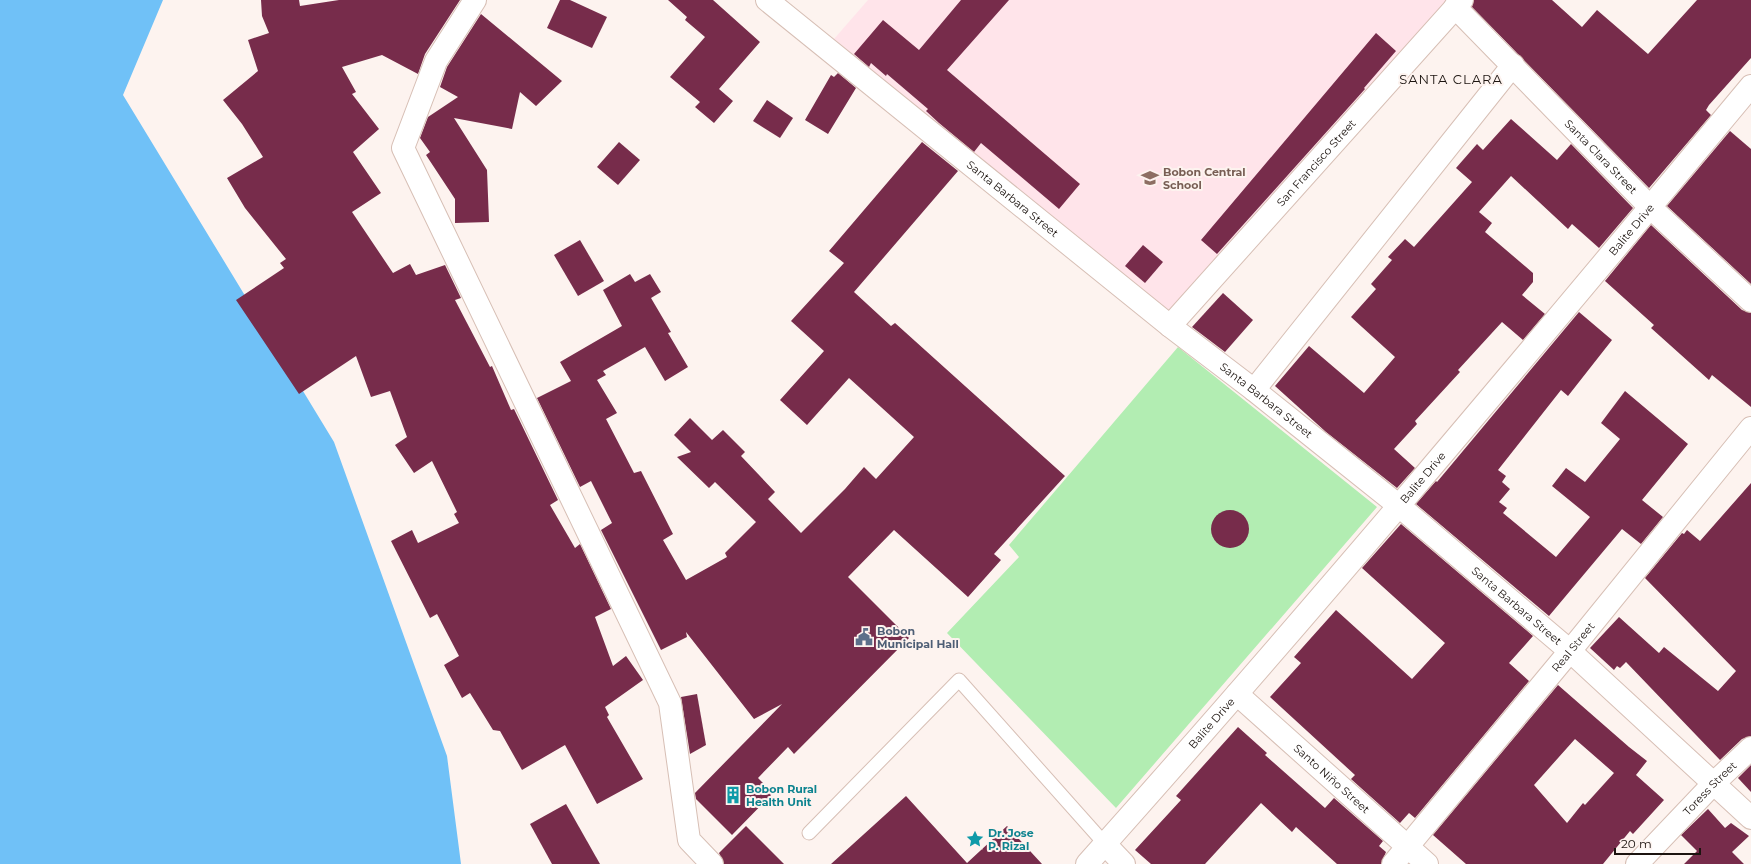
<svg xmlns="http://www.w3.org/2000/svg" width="1751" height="864" viewBox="0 0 1751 864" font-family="Montserrat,sans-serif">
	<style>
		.education { fill: #ffe4ea }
		.green { fill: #b2edb2 }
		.water { fill: #70c1f7 }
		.building { fill: #772c4b; fill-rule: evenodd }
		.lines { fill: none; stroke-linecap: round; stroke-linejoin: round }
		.lane-casing { stroke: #d7bfb5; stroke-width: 15 }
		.street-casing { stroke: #d7bfb5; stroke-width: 24 }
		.lane { stroke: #fff; stroke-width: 13 }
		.street { stroke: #fff; stroke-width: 22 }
		.labels { text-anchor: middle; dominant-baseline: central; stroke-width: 4; stroke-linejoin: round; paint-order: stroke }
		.street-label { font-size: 11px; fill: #1c1410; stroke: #fdf3ef }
		.education-label { font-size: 11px; font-weight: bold; fill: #785e54; stroke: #fdf3ef; text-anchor: start }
		.service-label { font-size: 11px; font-weight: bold; fill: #4e5e75; stroke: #fdf3ef; text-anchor: start }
		.culture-label { font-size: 11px; font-weight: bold; fill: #0d838f; stroke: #fdf3ef; text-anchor: start }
		.quarter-label { font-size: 13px; letter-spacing: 1px; fill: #1c1410; stroke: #fdf3ef }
	</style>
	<rect width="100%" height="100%" fill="#fdf3ef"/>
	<path class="education" d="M868,0H1456L1172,316L834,39Z"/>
	<path class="green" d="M1178,347L1377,507L1116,808L947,633L1019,557L1009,545Z"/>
	<path class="water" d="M0,0H163L123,95L334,442L447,756L461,864H0Z"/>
	<g class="building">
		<path d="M261,0H299L300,6L339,0H460L425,54L418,74L382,55L342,67L356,92L352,94L379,129L353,152L381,193L352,212L393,273L410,264L416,275L445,265L461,298L455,300L490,367L492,366L511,410L514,409L558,500L550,505L575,548L580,544L611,609L595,617L613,666L626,656L643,680L605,707L609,715L607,717L643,779L597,804L565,745L522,770L500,731L493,730L470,693L462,698L444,665L459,656L437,614L430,618L391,541L412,530L418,543L459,523L454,514L457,512L432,461L414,473L395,445L407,437L390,391L371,397L356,356L299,394L236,300L284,268L280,263L286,259L245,208L227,178L263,157L242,124L223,100L258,71L248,40L269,33L262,16Z"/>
		<path d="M560,0H570L607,17L592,48L547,28Z"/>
		<path d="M668,0H713L760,42L719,89L733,101L714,123L695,107L700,102L670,77L705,37L685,20L687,17Z"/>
		<path d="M961,0H1009L947,70L1080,184L1059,209L981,143L974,152L939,123L926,111L928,109L887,74L886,76L871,63L869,67L854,54L883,20L919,50Z"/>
		<path d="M1474,0H1552L1582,27L1597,10L1648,54L1697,0H1751V58L1709,105L1706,110L1711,115L1649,188L1472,7Z"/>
		<path d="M481,14L562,81L536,106L520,92L512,129L454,118L487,170L489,222L455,223V199L426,155L430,152L420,138L428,117L458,97L440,87L447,67Z"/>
		<path d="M1376,33L1396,51L1364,88L1365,89L1217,254L1201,240Z"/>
		<path d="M838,73L856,88L828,134L805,120L831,75L834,77Z"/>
		<path d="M767,100L793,118L780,138L753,121Z"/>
		<path d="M1511,119L1557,160L1571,144L1633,208L1599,248L1572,224L1568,229L1511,176L1479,212L1492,223L1485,232L1533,273V282L1522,295L1545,314L1523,340L1502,322L1458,370L1460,372L1415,421L1417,424L1394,449L1415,468L1397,488L1326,432L1275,386L1309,346L1364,393L1395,357L1351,317L1376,289L1371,284L1392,260L1388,257L1405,239L1414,247L1472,182L1456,168L1477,144L1483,150Z"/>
		<path d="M1730,131L1751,149V284L1667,206Z"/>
		<path d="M619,142L640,160L618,185L597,167Z"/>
		<path d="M922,142L958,171L854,292L891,326L895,323L1065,476L994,554L1001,560L968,597L894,530L848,577L909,638L794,754L788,747L758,778L773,793L732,835L696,799L695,793L782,704L754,719L686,632L687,637L661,650L601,530L612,523L591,481L580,487L537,398L571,381L560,362L622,326L603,290L630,274L635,282L650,274L661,292L651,298L671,332L668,333L688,367L665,381L645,347L603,371L606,375L597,380L617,413L606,419L634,473L641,471L673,534L663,540L686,580L727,557L725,553L756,522L715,482L709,488L677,457L691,452L674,435L690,418L712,440L723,430L745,452L741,456L775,492L768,499L801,533L845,489L864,467L876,479L914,437L849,378L807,425L780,400L824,351L791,321L844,263L829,251Z"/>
		<path d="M1651,225L1742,310L1751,313V407L1712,375L1709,380L1651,328L1654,325L1605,281Z"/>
		<path d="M580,240L604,281L578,296L554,255Z"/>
		<path d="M1143,245L1163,262L1145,283L1125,266Z"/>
		<path d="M1223,293L1253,320L1225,352L1192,327Z"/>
		<path d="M1579,312L1612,340L1568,396L1561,390L1498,470L1506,476L1502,482L1510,489L1499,502L1507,508L1503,513L1556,557L1590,517L1552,486L1566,468L1585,482L1620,439L1601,423L1625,391L1688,444L1642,500L1663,517L1641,544L1622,529L1549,616L1416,504L1436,481L1437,482Z"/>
		<path d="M1751,483V736L1742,739L1720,760L1626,662L1620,668L1617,666L1614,670L1590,648L1619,617L1659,653L1664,647L1718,691L1736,671L1645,578L1682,533L1684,534L1687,530L1700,541Z"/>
		<circle cx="1230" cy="529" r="19"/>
		<path d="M1401,524L1533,636L1509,663L1529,681L1415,818L1409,813L1400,823L1351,779L1355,775L1270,697L1301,663L1294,657L1336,610L1412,679L1445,643L1362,568Z"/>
		<path d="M1558,685L1629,747L1647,761L1636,775L1664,800L1633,834L1630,831L1603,864H1466L1433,835ZM1575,739L1614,773L1585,805L1583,803L1567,823L1534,785Z"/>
		<path d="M697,694L706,745L690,754L681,697Z"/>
		<path d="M1238,727L1267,753L1265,755L1325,808L1334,798L1383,841L1379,846L1386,852L1381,864H1337L1296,827L1292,832L1261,803L1205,864H1151L1135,850L1181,800L1176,796Z"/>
		<path d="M1751,765V792L1738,778Z"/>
		<path d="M906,796L967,863L1007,826L1042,864H831Z"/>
		<path d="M566,804L600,864H552L530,824Z"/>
		<path d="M1708,809L1725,828L1731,823L1749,836L1732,852L1744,864H1684L1697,851L1681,835Z"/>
		<path d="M746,826L784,864H724L719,853Z"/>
	</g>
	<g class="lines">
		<g class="lane-casing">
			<path id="lane" d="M809,833L959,680L1105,844"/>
		</g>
		<g class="street-casing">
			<g id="street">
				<path d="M475,0L436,61L403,148L670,703L689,840L712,864"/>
				<path id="s1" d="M767,0L1170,326L1254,390L1398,505L1570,651L1751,818"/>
				<path id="s2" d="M1455,7L1650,207L1751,301"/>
				<path id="s3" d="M1170,326L1462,0"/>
				<path d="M1254,390L1513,65"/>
				<path id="s4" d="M1237,694L1427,864"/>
				<path d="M1105,844L1124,864"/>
				<path id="s5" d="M1087,864C1314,610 1533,348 1751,86"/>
				<path id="s6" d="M1393,864L1570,651L1751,428"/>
				<path id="s7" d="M1637,864L1714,783L1751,748"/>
			</g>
		</g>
		<use href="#lane" class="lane"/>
		<use href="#street" class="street"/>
	</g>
	<defs>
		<g id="school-bare" transform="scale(1.38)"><path d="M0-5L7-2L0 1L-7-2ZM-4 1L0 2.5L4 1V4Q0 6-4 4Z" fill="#8d6e63" stroke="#fdf3ef" stroke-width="2.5" paint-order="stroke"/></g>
		<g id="civic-bare" transform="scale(1.38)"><path d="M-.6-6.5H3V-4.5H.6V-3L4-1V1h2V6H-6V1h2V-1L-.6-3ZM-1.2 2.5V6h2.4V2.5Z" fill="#5c6f8a" stroke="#fdf3ef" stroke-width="2.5" paint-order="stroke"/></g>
		<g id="building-bare" transform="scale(1.38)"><path d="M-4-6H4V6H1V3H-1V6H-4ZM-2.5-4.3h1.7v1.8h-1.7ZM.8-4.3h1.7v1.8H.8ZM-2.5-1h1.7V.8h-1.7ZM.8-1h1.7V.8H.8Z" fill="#0f9aa8" stroke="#fdf3ef" stroke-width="2.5" paint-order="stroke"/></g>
		<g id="sight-bare" transform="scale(1.38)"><path d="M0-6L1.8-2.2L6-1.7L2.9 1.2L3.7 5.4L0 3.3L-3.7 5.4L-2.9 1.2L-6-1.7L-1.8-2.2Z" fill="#0f9aa8" stroke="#fdf3ef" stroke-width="2.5" paint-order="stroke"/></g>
	</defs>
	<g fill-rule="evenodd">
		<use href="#school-bare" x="1150" y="178"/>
		<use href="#civic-bare" x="864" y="637"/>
		<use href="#building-bare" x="733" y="795"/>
		<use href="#sight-bare" x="975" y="839"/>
	</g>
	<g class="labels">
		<g class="street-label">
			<text stroke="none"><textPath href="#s2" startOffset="209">Santa Clara Street</textPath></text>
			<text stroke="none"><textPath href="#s3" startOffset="219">San Francisco Street</textPath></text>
			<text stroke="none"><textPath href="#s1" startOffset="316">Santa Barbara Street</textPath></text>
			<text stroke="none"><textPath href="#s5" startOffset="836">Balite Drive</textPath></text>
			<text stroke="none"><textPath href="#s1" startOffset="640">Santa Barbara Street</textPath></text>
			<text stroke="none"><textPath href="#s5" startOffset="512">Balite Drive</textPath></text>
			<text stroke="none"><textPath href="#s1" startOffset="964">Santa Barbara Street</textPath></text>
			<text stroke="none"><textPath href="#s6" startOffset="282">Real Street</textPath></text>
			<text stroke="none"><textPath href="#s5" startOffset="188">Balite Drive</textPath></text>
			<text stroke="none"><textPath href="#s4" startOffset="127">Santo Niño Street</textPath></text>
			<text stroke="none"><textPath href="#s7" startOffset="105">Toress Street</textPath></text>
		</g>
		<g class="education-label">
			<text x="1163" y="172">Bobon Central<tspan x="1163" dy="13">School</tspan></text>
		</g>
		<g class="service-label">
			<text x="877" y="631">Bobon<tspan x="877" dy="13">Municipal Hall</tspan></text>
		</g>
		<g class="culture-label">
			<text x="746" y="789">Bobon Rural<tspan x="746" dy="13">Health Unit</tspan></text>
			<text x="988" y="833">Dr. Jose<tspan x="988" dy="13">P. Rizal</tspan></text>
		</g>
		<g class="quarter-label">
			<text x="1451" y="79">SANTA CLARA</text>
		</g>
	</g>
	<path d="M1615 848v6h85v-6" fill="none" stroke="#1c1410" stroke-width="2"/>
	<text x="1621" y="848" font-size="12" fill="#1c1410" stroke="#fdf3ef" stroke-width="3" paint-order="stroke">20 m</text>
</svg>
